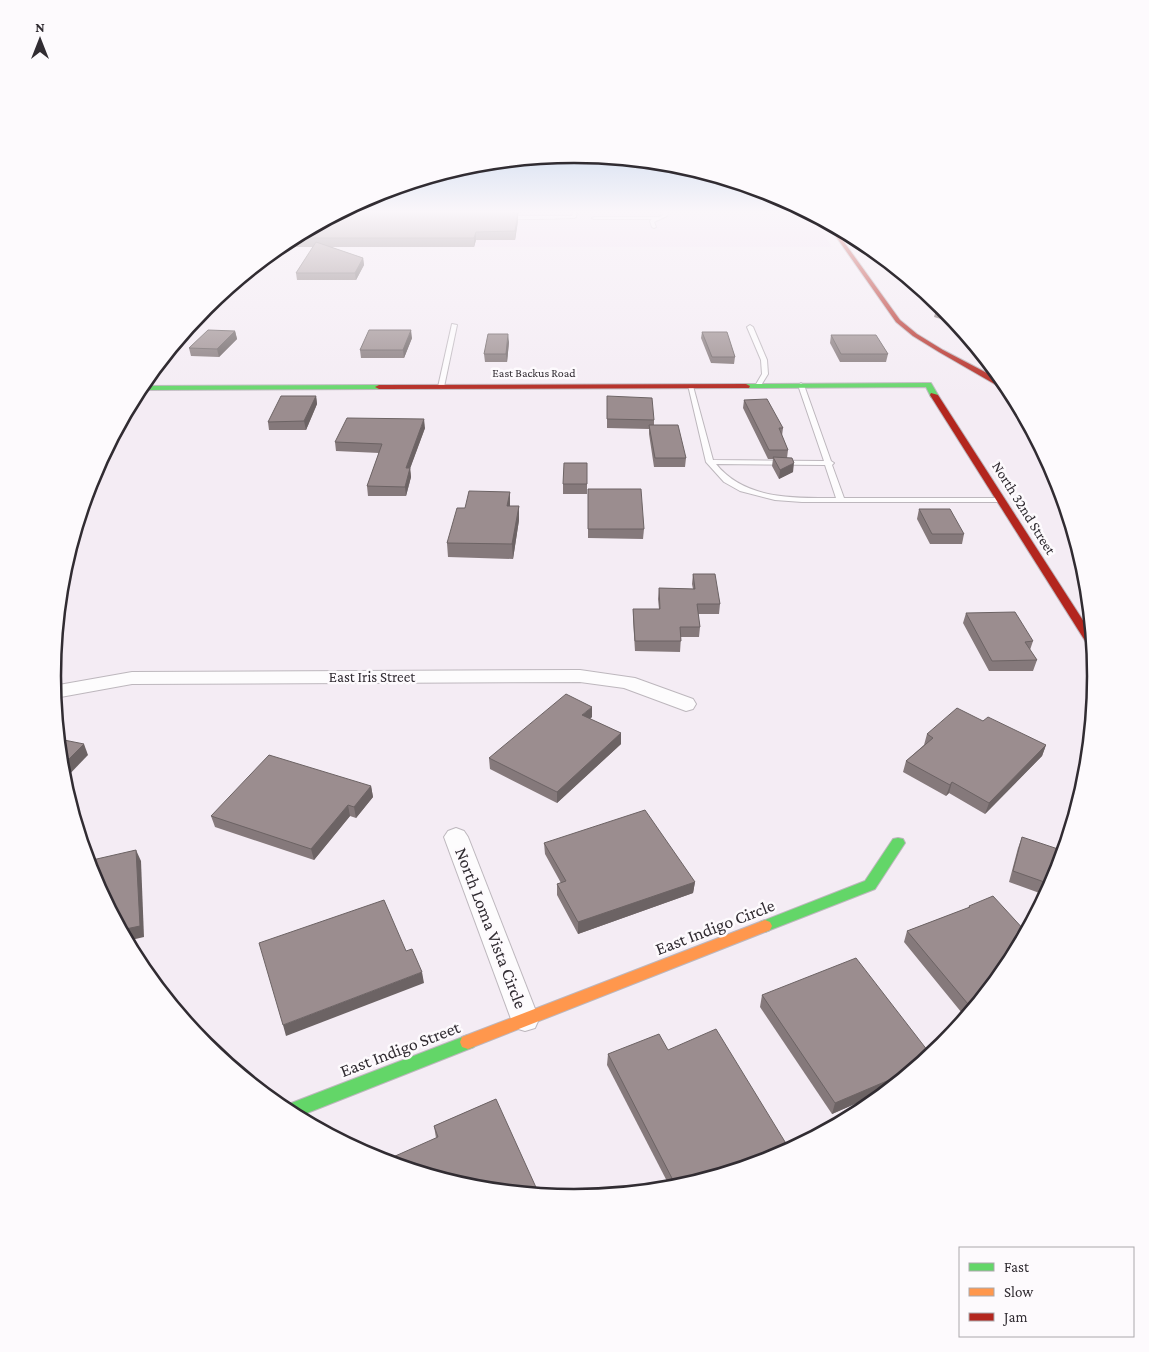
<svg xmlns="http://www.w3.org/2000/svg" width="1149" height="1352" viewBox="0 0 1149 1352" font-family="'Crimson Pro',serif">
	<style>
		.built { fill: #f1e2f2 }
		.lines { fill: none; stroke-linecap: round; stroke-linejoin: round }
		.lane-casing { stroke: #bdb7bd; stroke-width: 2 }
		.street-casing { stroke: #bdb7bd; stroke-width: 2 }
		.fast-casing { stroke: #bdb7bd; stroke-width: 2 }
		.slow-casing { stroke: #bdb7bd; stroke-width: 2 }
		.jam-casing { stroke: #bdb7bd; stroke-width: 2 }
		.lane { fill: #fdfcfd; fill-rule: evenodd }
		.street { fill: #fdfcfd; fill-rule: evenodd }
		.fast { fill: #63d668; fill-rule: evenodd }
		.slow { fill: #ff974d; fill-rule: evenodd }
		.jam { fill: #b3261e; fill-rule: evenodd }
		.wall { fill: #85797b }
		.shaded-wall { fill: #6c6364 }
		.building { fill: #9b8d8f; stroke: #6c6364 }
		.labels { text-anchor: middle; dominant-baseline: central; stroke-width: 5; stroke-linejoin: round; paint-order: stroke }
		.far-street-label { font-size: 12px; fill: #312c32; stroke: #fdfafd }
		.street-label { font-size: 15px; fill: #312c32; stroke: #fdfafd }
		.near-street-label { font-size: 18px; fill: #312c32; stroke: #fdfafd }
		.rim { fill: none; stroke: #312c32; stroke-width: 2.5 }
	</style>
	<rect width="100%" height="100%" fill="#f4ecf4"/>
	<path class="built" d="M345,210H804L809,212L832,247H279Z"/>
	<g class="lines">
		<g class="lane-casing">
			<g id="lane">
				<path d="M492,210H496L495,214L514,216H572L573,210H577L576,217L574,218C556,218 503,222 490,214Z"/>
				<path d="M664,210H668L667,216L654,222L656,227L654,228L652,227L650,221L652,219H594L592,218L594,217H659L663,215Z"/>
				<path d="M452,324L457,325L444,387L441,389L438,387Z"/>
				<path d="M750,325L753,327L767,360L768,374L760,387L758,388L755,386L762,374L761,360L747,327Z"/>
				<path d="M801,383L804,385L831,461L834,463L832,465L844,498H1001L1005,500L1001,502H802L775,500L740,491L724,482L706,462L688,385L693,386L713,460L824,461L798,385ZM716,464L825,465L836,498C794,498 745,500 716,464Z"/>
			</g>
		</g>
		<g class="street-casing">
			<g id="street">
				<path d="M580,670L635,678L693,699L696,704L693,709L686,711L624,688L580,682L132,684L55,698L53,686L132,672Z"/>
				<path d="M456,828L464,831L468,837L539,1019L535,1028L525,1031L515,1028L511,1019L444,837L448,831Z"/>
			</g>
		</g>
		<g class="fast-casing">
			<g id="fast">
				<path d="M928,383H931L938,395L937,397H931L926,387L746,388L742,386L746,384Z"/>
				<path d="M379,385H382V389L138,390L141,386Z"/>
				<path d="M898,838L903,839L905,843L875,889L770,930L765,932L760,930L758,926L760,922L865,881L893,839Z"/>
				<path d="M468,1035L474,1037L476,1042L474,1047L297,1117L281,1107Z"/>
			</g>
		</g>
		<g class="slow-casing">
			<path id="slow" d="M765,920L770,922L772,926L770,930L468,1049L462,1047L460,1042L462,1037Z"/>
		</g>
		<g class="jam-casing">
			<g id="jam">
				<path d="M825,221L831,224L900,320L917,334L943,350L1004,382L1009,387L1014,396H1010L998,386L939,352L913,336L896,322Z"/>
				<path d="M746,384L750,386L749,388L379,389L375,387L379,385Z"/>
				<path d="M931,393L938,395L1093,636L1094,650L1089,647L930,395Z"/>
			</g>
		</g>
		<use href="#lane" class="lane"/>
		<use href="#street" class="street"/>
		<use href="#fast" class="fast"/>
		<use href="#slow" class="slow"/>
		<use href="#jam" class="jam"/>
	</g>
	<g class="wall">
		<path d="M345,210L497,211V210H535H519V214H518V221L515,240H476L474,247H331L363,258L364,265L356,280H297L296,273L313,247H279L285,242Z"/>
		<path d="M939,304L944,307L958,324L934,317L936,310L939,309Z"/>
		<path d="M235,331L237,339L219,357L191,356L189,348Z"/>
		<path d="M702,332L735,357L734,364L711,363L701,338Z"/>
		<path d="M831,335L888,354L886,362H840L830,343Z"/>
		<path d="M412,338L404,358H361L360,350Z"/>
		<path d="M509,342L507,362H485L484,354Z"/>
		<path d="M316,396L317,404L306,430H269L268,422Z"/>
		<path d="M607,396L654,420V425L686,458L685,467H654L649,434V429L607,428Z"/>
		<path d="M744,400L783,428L782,436L788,450L787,458L793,472L779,479L772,466L773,459H768L743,408Z"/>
		<path d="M425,428L410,468L411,477L406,496H368L367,486L379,453L336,451L335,442Z"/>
		<path d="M587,463V494H563V484Z"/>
		<path d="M588,489L644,529L643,539L588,538Z"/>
		<path d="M510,492V506H519V520L513,559L448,557L447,543L465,508Z"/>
		<path d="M919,509L964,534L962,544H930L917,519Z"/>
		<path d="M693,574L720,604L719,614H698L700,627L699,637H681L680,652L635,651L633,619V609H659L658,599L659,588L693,589L692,584Z"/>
		<path d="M966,613L1033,641L1030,650L1037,660L1033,671H989L963,623Z"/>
		<path d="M592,717L590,719L621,733V744L557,803L490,769L489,758Z"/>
		<path d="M983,721L1046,745L1042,756L985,814L949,793L946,796L903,772L906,761L924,745L927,734Z"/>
		<path d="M371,786L373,797L356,818L350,816L314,860L215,827L211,816Z"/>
		<path d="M1022,837L1057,876L1044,899L1045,895L1009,882L1018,848Z"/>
		<path d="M544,843L695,882L693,893L578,934L557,895V884L561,883L545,854Z"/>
		<path d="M969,906L1008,966L966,1018L904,942L907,931L968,908Z"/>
		<path d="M762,995L931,1055L891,1088L832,1114L760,1007Z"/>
		<path d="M668,1050L774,1158L676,1188L671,1189L607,1065L608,1054Z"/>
		<path d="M496,1099L436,1138L434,1126Z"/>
	</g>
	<g class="shaded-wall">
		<path d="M518,213V221L515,240V231Z"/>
		<path d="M476,232V240L474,247V238Z"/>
		<path d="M363,258L364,265L356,280L355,273Z"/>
		<path d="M411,330L412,338L404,358L403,350Z"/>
		<path d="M235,331L237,339L219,357L217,349Z"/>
		<path d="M508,334L509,342L507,362L506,354Z"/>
		<path d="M316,396L317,404L306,430L304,421Z"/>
		<path d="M424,419L425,428L407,477L406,468Z"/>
		<path d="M794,463L793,472L779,479L780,470Z"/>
		<path d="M410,468L411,477L406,496L405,487Z"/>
		<path d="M510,492V506H507Z"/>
		<path d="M519,506V520L513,559L512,544Z"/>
		<path d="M592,707V717L582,726V715Z"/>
		<path d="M621,733V744L557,803V792Z"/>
		<path d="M84,744L88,755L63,781L61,767Z"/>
		<path d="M1046,745L1042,756L985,814L989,803Z"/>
		<path d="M952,782L949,793L946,796L950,785Z"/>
		<path d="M371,786L373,797L356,818L354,807Z"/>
		<path d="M348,805L350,816L314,860L311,849Z"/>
		<path d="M136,850L141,861L144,937L127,941L121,930Z"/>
		<path d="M695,882L693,893L578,934V922Z"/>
		<path d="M422,972L424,983L286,1036L283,1025Z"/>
		<path d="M915,1069L891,1088L832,1114L835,1103Z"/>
	</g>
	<g class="building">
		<path d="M345,210H493L518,213L515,231L476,232L474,238H291Z"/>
		<path d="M316,242L363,258L355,273H296Z"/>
		<path d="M943,307H944L949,314L936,310Z"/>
		<path d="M208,330L235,331L217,349L189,348Z"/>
		<path d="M369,330H411L403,350H360Z"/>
		<path d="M702,332H727L735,357H712Z"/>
		<path d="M488,334H508L506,354H484Z"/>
		<path d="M831,335H876L888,354H841Z"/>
		<path d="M281,396H316L304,421L268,422Z"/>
		<path d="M607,396L652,398L654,420L607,419Z"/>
		<path d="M767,399L783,428H779L788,450H769L744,400Z"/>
		<path d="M347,418L424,419L406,468H410L405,487L367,486L382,444L335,442Z"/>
		<path d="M649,425H678L686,458H655Z"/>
		<path d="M773,457L792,458L794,463L780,470Z"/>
		<path d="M564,463H587V484H563Z"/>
		<path d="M588,489H641L644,529H588Z"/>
		<path d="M469,491L510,492L507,506H519L512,544L447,543L457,508H465Z"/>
		<path d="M919,509H950L964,534H932Z"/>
		<path d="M693,574H715L720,604H697L700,627H680L681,641H635L633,609H660L659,588L695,589Z"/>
		<path d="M1015,612L1033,641L1025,642L1037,660L992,661L966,613Z"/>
		<path d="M566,694L592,707L582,715L621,733L557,792L489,758Z"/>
		<path d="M957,708L983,721L988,717L1046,745L989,803L952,782L950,785L906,761L933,738L927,734Z"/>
		<path d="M59,739L84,744L61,767Z"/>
		<path d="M269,755L371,786L354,807L348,805L311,849L211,816Z"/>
		<path d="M645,810L695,882L578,922L557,884L566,881L544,843Z"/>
		<path d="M1022,837L1064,851L1057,876L1048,892L1050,884L1013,871Z"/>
		<path d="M136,850L140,926L121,930L92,876L88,861Z"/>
		<path d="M993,896L1026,932L1008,966L973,1010L907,931L970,907L969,906Z"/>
		<path d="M384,900L406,951L412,949L422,972L283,1025L259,943Z"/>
		<path d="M856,958L931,1055L915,1069L835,1103L762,995Z"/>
		<path d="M716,1029L790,1150L774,1158L677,1188L608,1054L659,1034L668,1050Z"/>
		<path d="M496,1099L539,1194L472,1188L384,1161L438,1137L434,1126Z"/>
	</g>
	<linearGradient id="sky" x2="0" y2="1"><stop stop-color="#89b3df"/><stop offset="0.53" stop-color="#faf6fa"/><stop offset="1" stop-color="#faf6fa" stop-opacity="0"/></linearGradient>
	<rect width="1149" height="399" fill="url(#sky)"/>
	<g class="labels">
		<g class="far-street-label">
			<text x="534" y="373">East Backus Road</text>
		</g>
		<g class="street-label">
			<text transform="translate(1024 508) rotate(58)">North 32nd Street</text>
			<text x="372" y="677">East Iris Street</text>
		</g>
		<g class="near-street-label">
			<text transform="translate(715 927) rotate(-21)">East Indigo Circle</text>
			<text transform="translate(491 928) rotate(69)">North Loma Vista Circle</text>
			<text transform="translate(400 1049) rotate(-21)">East Indigo Street</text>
		</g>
	</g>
	<path d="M0 0H1149V1352H0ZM61 676a513 513 0 1 1 1026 0a513 513 0 1 1-1026 0Z" fill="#fdfafd" fill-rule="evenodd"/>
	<path class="rim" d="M61 676a513 513 0 1 1 1026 0a513 513 0 1 1-1026 0Z"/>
	<rect x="959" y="1247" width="175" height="90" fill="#fdfafd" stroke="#aba8ac"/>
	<rect x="969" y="1263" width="25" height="8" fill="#63d668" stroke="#aba8ac"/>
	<text x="1004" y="1272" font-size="15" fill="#312c32">Fast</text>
	<rect x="969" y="1288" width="25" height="8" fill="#ff974d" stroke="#aba8ac"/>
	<text x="1004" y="1297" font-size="15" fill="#312c32">Slow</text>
	<rect x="969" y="1313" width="25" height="8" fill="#b3261e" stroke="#aba8ac"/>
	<text x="1004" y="1322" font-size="15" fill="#312c32">Jam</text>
	<g transform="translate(40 40)" stroke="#fdfafd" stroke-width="4" paint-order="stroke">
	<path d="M0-4L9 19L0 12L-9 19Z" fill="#312c32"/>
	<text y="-8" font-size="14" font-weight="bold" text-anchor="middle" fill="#312c32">N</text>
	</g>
</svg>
